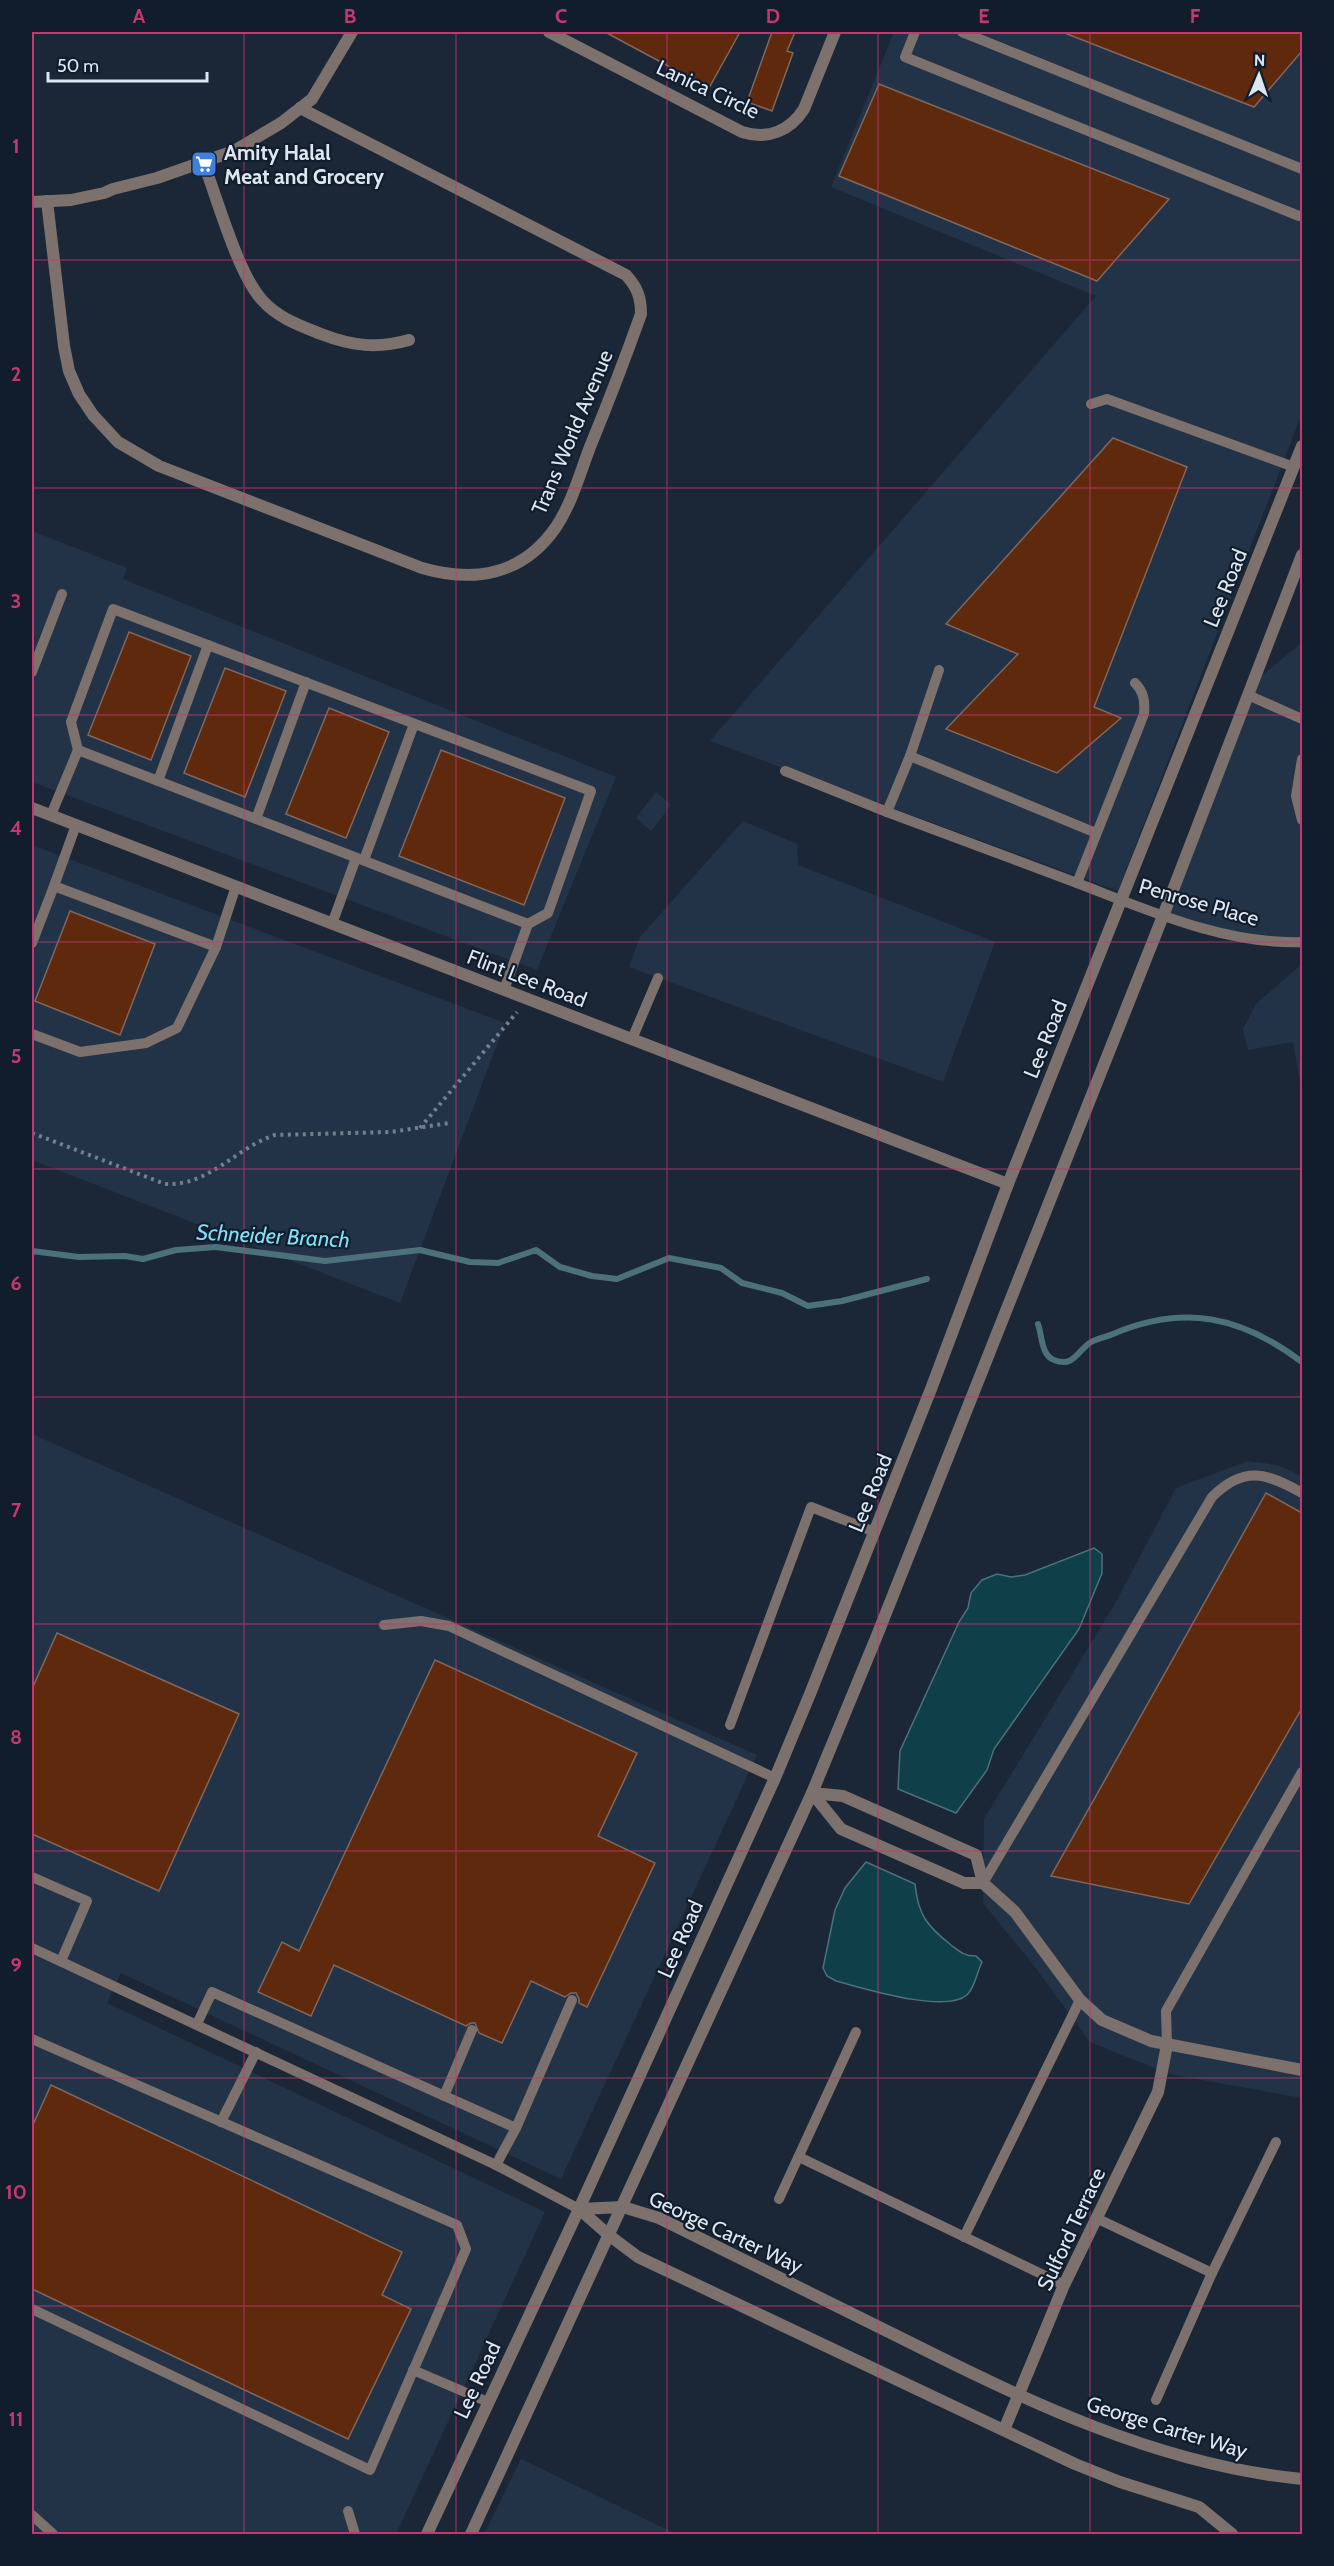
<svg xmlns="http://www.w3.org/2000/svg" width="1334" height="2566" viewBox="0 0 1334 2566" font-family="Cabin,sans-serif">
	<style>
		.built { fill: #233347 }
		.water { fill: #0f3f49; stroke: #4d717b; stroke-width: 1.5 }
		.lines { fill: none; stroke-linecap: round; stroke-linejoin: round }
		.stream { stroke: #4d717b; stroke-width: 6 }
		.building { fill: #5e290d; stroke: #7f675d; stroke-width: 1.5 }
		.path { stroke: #747f8c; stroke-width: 4; stroke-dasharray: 3 4.5; stroke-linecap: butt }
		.service { stroke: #7d716d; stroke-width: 10 }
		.minor { stroke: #7d716d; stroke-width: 12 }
		.tertiary { stroke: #7d716d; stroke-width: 12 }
		.grid { fill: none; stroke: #c63772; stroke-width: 1.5; stroke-opacity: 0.55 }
		.labels { text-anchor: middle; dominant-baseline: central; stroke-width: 4.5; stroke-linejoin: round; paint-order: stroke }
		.street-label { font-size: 21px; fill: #dde6f1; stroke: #111d2c }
		.poi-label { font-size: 21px; font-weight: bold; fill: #dde6f1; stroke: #111d2c; text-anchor: start }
		.water-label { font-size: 22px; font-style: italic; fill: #82dff6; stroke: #111d2c }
		.neatline { fill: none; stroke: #c63772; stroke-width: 2 }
		.grid-label { font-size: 20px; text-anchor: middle; font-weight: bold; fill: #c63772 }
	</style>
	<rect width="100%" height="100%" fill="#1b2737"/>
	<g class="built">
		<path d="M894,32H1302V413L1118,891L710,741L1096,296L831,187Z"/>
		<path d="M32,531L127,568L123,579L616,777L537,970L32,782Z"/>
		<path d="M1302,642V942L1289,943L1163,916L1252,684Z"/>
		<path d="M656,792L671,805L651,831L636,818Z"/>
		<path d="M743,821L797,844L798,865L995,942L943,1082L629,967L640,937Z"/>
		<path d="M32,845L505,1023L400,1303L32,1160Z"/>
		<path d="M1302,964V1094L1293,1042L1248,1050L1243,1029L1256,1004Z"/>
		<path d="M32,1434L757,1755L561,2179L121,1973L107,2003L545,2212L396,2534H32Z"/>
		<path d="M1248,1461L1277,1465L1302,1476V2098L1169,2074L1090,2042L1035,1967L983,1903L984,1819L1116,1602L1176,1488Z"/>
		<path d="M521,2459L676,2534H484Z"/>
	</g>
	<g class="water">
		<path d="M1094,1548L1102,1554V1573L1079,1629L994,1749L987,1770L956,1813L898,1789L900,1751L959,1622L968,1608L971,1593L982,1580L997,1574L1011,1577L1025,1575Z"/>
		<path d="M866,1862L915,1884C918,1915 927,1926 951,1945C960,1952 964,1956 976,1956L982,1962C977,1972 975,1987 967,1995C945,2014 863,1988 836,1981L827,1976L823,1968L835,1910L845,1888Z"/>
	</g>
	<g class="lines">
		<g class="stream">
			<path d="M32,1253V1251L79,1257L125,1256L143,1259L176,1250L216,1247L325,1261L420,1250L470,1262L498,1263L536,1250L560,1267L592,1276L617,1279L669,1258L721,1268L742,1283L782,1293L808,1306L842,1301L927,1279"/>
			<path d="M1038,1324C1042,1335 1041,1355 1054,1360C1074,1368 1077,1351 1091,1342C1098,1338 1106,1337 1113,1334C1184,1304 1241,1316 1302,1362"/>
		</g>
	</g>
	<g class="building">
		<path d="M605,32H740L709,88Z"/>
		<path d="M772,32H795L787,51L793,53L772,111L747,102Z"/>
		<path d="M1062,32H1302V51L1254,107Z"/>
		<path d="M879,84L1169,199L1097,281L839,176Z"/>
		<path d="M1113,438L1187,467L1094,707L1121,718L1057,773L946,729L1018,654L946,624Z"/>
		<path d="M129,632L191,656L151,760L88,735Z"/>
		<path d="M225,668L286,691L245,797L184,773Z"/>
		<path d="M329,708L389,732L346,838L286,814Z"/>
		<path d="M441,750L565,798L524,905L399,856Z"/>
		<path d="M70,911L155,944L120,1035L35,1001Z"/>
		<path d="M1266,1493L1302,1513V1708L1189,1904L1051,1876Z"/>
		<path d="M57,1633L239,1714L159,1891L32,1834V1689Z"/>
		<path d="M435,1660L637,1753L598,1836L655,1863L587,2007L579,2003V1999L576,1993H571L565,1997L531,1981L502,2043L479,2033L475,2023H471L466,2026L334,1965L311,2016L258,1992L282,1942L299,1951Z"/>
		<path d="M51,2085L402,2252L382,2295L411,2309L348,2439L32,2289V2127Z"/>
	</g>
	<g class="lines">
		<g class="path">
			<path d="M420,1128L517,1012"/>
			<path d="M32,1133L165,1184C210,1186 235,1148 275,1135L391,1132L449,1123"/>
		</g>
		<g class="service">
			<path d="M915,32L905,57L1299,216L1302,215"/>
			<path d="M962,32L1302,169"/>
			<path d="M1091,404L1107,399L1294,467"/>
			<path d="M32,672L62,594"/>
			<path d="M1135,683C1144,692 1145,701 1144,714L1077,883C1148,910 1225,945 1302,942"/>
			<path d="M1248,695L1302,719"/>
			<path d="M78,750L71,722L113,609L591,791L548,913L528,924"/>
			<path d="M910,756L939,670"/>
			<path d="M1302,759L1296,796L1302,820"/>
			<path d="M785,771L887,812L1077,883"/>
			<path d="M158,781L208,645"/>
			<path d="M887,812L910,756L1096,833"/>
			<path d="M51,815L78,750L528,924L504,990"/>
			<path d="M256,819L306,682"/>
			<path d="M76,825L54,886L216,947L236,886"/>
			<path d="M364,860L414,724"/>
			<path d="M332,924L356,858"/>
			<path d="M32,943L54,886"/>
			<path d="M32,1034L80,1052L146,1043L177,1028L216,947"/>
			<path d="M632,1039L658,978"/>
			<path d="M384,1625L421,1621L449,1626L775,1778"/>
			<path d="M730,1725L811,1507L875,1532"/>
			<path d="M32,1877L87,1901L61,1961"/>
			<path d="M983,1883L1212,1497C1244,1465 1267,1473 1302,1493"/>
			<path d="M32,1948L496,2165L579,2209"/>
			<path d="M197,2024L212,1992L516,2128L496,2165"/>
			<path d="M32,2039L457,2225L466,2249L370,2470L32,2309"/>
			<path d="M1167,2045L1166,2011L1302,1772"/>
			<path d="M444,2096L472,2030"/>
			<path d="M221,2122L256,2052"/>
			<path d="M516,2128L572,2000"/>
			<path d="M799,2157L1064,2285"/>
			<path d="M779,2199L856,2032"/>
			<path d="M1096,2218L1212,2273"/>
			<path d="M964,2237L1080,2000"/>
			<path d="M413,2370L488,2402"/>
			<path d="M1156,2400L1212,2273L1276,2142"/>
			<path d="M348,2511L355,2534"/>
			<path d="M32,2515L53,2534"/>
		</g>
		<g class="minor">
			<path d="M549,32L742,132C768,140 790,131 804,109L835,32"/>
			<path d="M203,161C217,198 238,274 262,300C278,318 299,325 321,334C352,346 377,349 409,340"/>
			<path d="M47,201L64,346L69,371L79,394L93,415L118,442L159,466L422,568C474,583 523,575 556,527C572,503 580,473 590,447C608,403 625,359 641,314C641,297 637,287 626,275L300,108"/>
			<path d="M32,202L71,200L104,193L113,189L157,178L234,151L281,123L312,99L352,32"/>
			<path d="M32,808L1008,1184"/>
			<path d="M812,1793L843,1796L976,1855L983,1883L1015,1912L1080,2000L1102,2020L1151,2041L1302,2070"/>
			<path d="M812,1793L841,1829L964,1883H983"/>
			<path d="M579,2209L623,2207L659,2218C739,2258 819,2297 899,2337C1027,2401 1158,2465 1302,2479"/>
			<path d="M579,2209L610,2236L638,2257L1075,2464L1120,2482L1199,2507L1232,2534"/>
			<path d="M1004,2430L1064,2285L1158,2092L1167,2045"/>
		</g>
		<g class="tertiary">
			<path d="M427,2534L579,2209L775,1778L810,1694L931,1389L1008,1184L1302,446"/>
			<path d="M471,2534L812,1793L876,1638L1163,916L1302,555"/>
		</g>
	</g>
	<path class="grid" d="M244,32V2534M456,32V2534M667,32V2534M878,32V2534M1090,32V2534M32,260H1302M32,488H1302M32,715H1302M32,942H1302M32,1169H1302M32,1397H1302M32,1624H1302M32,1851H1302M32,2078H1302M32,2306H1302"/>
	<defs>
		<g id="supermarket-square" transform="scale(1.35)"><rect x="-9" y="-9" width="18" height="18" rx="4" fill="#3f7fe0" stroke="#111d2c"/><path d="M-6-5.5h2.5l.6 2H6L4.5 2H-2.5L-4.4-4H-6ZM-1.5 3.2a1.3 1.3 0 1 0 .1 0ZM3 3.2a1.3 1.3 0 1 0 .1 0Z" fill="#fff"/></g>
	</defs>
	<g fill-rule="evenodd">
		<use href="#supermarket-square" x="204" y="164"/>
	</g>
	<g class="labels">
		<g class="street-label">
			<text transform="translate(708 89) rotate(25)">Lanica Circle</text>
			<text transform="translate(572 432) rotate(-67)">Trans World Avenue</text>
			<text transform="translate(1225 588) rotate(-68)">Lee Road</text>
			<text transform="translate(1199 902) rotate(16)">Penrose Place</text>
			<text transform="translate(527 978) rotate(21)">Flint Lee Road</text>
			<text transform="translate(1045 1039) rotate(-68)">Lee Road</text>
			<text transform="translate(870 1493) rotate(-68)">Lee Road</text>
			<text transform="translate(680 1939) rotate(-66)">Lee Road</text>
			<text transform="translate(1071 2229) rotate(-65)">Sulford Terrace</text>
			<text transform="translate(726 2232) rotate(25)">George Carter Way</text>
			<text transform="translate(477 2380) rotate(-65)">Lee Road</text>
			<text transform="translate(1167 2427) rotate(17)">George Carter Way</text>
		</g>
		<g class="poi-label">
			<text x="224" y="152">Amity Halal<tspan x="224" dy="24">Meat and Grocery</tspan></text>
		</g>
		<g class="water-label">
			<text transform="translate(273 1236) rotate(3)">Schneider Branch</text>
		</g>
	</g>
	<rect width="1334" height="2566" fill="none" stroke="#111d2c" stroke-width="66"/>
	<g transform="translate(1259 75) rotate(2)" stroke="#111d2c" stroke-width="4.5" paint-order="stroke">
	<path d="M0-4.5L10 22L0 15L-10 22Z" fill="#dde6f1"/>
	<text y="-9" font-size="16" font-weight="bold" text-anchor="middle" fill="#dde6f1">N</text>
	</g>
	<path d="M48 72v9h159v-9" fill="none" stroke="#dde6f1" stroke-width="3"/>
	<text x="57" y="72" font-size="18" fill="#dde6f1" stroke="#111d2c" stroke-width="4.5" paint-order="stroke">50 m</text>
	<rect x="33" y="33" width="1268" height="2500" class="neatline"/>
	<g class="grid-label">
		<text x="139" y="23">A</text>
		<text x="350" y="23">B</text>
		<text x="561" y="23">C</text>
		<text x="773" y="23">D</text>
		<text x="984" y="23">E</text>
		<text x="1195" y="23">F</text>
		<text x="16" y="153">1</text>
		<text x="16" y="381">2</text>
		<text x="16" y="608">3</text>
		<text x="16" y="835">4</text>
		<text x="16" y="1063">5</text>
		<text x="16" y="1290">6</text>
		<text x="16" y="1517">7</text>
		<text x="16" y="1744">8</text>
		<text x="16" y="1972">9</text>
		<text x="16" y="2199">10</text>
		<text x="16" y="2426">11</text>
	</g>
</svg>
